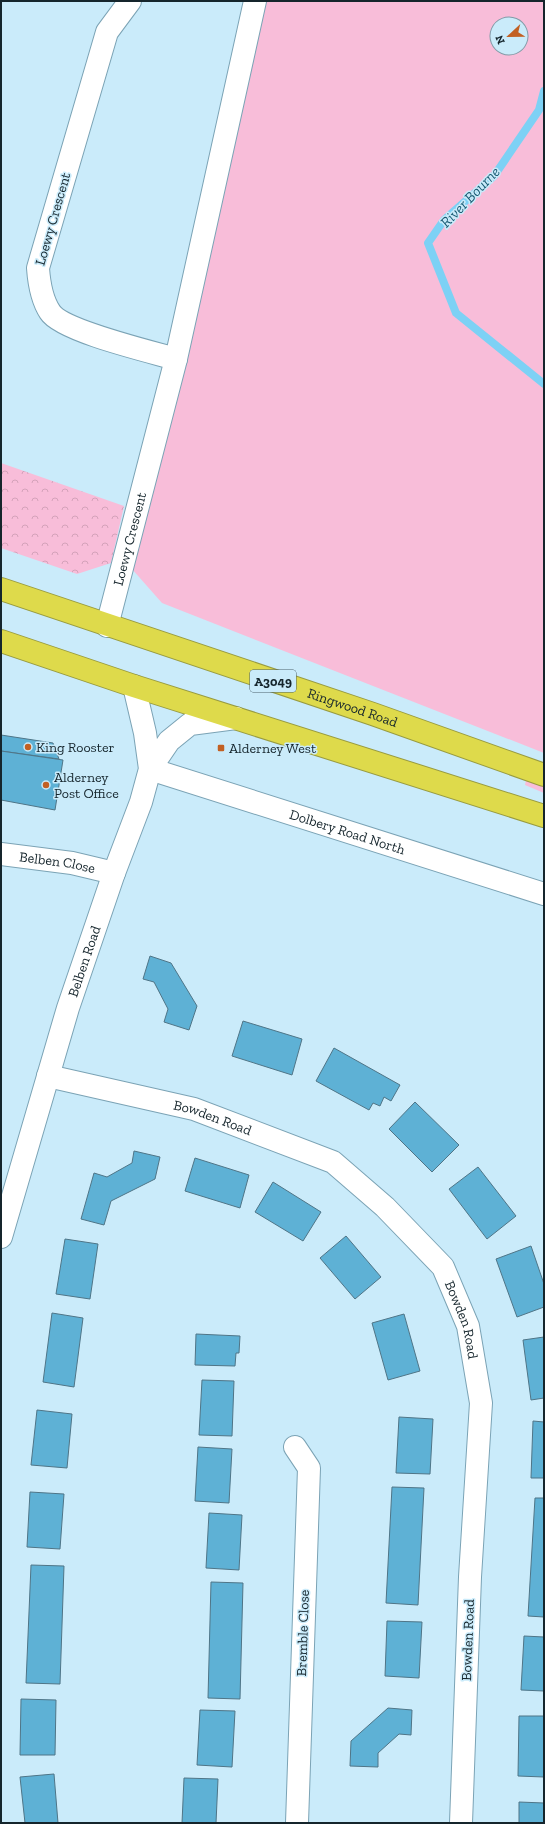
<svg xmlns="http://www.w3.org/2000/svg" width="545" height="1824" viewBox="0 0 545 1824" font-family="'Zilla Slab',serif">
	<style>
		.grass { fill: #f8bdd9; fill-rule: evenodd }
		.forest { fill: url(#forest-crowns) }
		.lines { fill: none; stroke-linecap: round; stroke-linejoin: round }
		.stream { stroke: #7dd1f5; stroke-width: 8 }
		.building { fill: #5eb1d5; stroke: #4f7587 }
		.minor-casing { stroke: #7ba3b5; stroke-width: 24 }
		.highway-casing { stroke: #989b40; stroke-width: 24 }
		.minor { stroke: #fff; stroke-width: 22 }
		.highway { stroke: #deda4b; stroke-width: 22 }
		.poi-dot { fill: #c26023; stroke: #caebfa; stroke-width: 1.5 }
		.labels { text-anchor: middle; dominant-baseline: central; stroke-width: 3; stroke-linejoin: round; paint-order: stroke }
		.shield { fill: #caebfa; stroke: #4b606a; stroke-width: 1 }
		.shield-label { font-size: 13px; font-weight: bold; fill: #15252c }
		.street-label { font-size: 14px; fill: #15252c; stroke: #caebfa }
		.poi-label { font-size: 14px; fill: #15252c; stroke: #caebfa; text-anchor: start }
		.water-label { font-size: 15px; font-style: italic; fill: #175972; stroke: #caebfa }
	</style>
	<defs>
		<pattern id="forest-crowns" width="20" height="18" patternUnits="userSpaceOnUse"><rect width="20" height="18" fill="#f8bdd9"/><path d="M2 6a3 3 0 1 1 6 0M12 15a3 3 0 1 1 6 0" fill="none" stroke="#d4a2ba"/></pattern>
	</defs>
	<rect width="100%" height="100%" fill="#caebfa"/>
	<g class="grass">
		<path d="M255,1H544V753L162,603L124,560ZM497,24H521V48H497Z"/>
		<path d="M526,780L544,786V793L525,785Z"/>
	</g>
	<path class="forest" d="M1,463L124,506L111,563L77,574L1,548Z"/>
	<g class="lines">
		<path class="stream" d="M544,91L539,110L494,176L444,220L428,243L456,313L544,384"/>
	</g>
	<g class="building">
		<path d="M1,735L53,743L59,759L1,751Z"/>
		<path d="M1,751L63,760L55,810L1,800Z"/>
		<path d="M150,956L171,963L197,1006L189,1030L164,1022L168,1009L154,982L143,979Z"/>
		<path d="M243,1021L302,1039L292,1075L232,1056Z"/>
		<path d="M334,1048L400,1085L391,1101L384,1097L380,1106L373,1103L369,1110L316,1081Z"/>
		<path d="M415,1102L459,1145L432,1172L389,1129Z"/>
		<path d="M134,1151L160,1157L155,1179L111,1201L104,1225L81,1219L94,1173L107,1177L132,1163Z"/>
		<path d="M195,1158L249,1175L240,1208L185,1191Z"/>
		<path d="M478,1167L516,1216L487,1239L449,1189Z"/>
		<path d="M273,1182L321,1212L303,1241L255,1212Z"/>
		<path d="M346,1236L381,1277L355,1299L320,1258Z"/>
		<path d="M65,1239L98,1244L90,1299L56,1294Z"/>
		<path d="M531,1246L544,1284V1307L517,1317L496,1259Z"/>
		<path d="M52,1313L83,1318L74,1387L43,1382Z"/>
		<path d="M404,1314L420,1371L388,1380L372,1323Z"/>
		<path d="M196,1334L240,1336L239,1353H236L235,1366L195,1365Z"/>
		<path d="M544,1337V1398L531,1400L523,1340Z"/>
		<path d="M202,1380L234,1381L232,1436L199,1435Z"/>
		<path d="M37,1410L72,1414L67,1468L31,1465Z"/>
		<path d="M399,1417L433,1419L430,1474L396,1473Z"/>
		<path d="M533,1421L544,1422V1478H531Z"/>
		<path d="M198,1447L232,1449L229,1503L195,1501Z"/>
		<path d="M392,1487L424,1488L418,1605L386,1603Z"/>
		<path d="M30,1492L64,1494L60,1549L27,1547Z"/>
		<path d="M535,1498H544V1617L528,1616Z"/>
		<path d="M209,1513L242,1515L239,1570L206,1568Z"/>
		<path d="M31,1565L64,1566L60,1684L26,1683Z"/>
		<path d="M211,1582L243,1583L240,1699L208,1698Z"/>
		<path d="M387,1621L422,1622L419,1678L385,1676Z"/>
		<path d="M524,1636L544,1637V1691L521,1690Z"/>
		<path d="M21,1699L56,1700L55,1755H20Z"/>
		<path d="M388,1708L412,1710L411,1735L399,1734L378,1753V1767L350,1766L351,1741Z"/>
		<path d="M200,1710L235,1711L232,1767L197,1765Z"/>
		<path d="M519,1716H544V1777L518,1776Z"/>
		<path d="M54,1774L58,1823H25L20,1777Z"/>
		<path d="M184,1778L218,1779L216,1823H182Z"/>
		<path d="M519,1802L544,1803V1823H519Z"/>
	</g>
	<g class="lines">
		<g class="minor-casing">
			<g id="minor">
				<path d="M130,1L107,32L38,268C39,282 42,300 50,312C62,331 152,352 176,359"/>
				<path id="s1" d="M107,626L176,359L255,1"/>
				<path id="s2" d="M150,769L544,894"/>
				<path d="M150,769L169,741L190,724L236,718"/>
				<path id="s3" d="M1,854L72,863L114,873"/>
				<path id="s4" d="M48,1076L194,1109L333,1162L385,1207L443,1267L468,1326L481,1403L470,1577L461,1823"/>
				<path id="s5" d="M1,1237L68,1008L114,873L141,802L150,769L145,733L134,686"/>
				<path d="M295,1447L309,1468L297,1823"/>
			</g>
		</g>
		<g class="highway-casing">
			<g id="highway">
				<path id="s6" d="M1,589L373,714L544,775"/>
				<path d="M1,641L134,686L544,816"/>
			</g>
		</g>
		<use href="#minor" class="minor"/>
		<use href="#highway" class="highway"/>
	</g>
	<g class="poi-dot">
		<circle cx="28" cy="747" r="4"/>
		<rect x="217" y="744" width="8" height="8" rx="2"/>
		<circle cx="46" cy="785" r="4"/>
	</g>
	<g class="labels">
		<rect class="shield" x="250" y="670" width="46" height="22" rx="3"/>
		<g class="shield-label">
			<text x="273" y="681">A3049</text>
		</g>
		<g class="street-label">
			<text transform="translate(53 219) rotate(-74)">Loewy Crescent</text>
			<text stroke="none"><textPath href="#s1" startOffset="90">Loewy Crescent</textPath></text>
			<text stroke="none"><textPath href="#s6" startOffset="371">Ringwood Road</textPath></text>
			<text stroke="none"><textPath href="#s2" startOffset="207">Dolbery Road North</textPath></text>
			<text stroke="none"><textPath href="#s3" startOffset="57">Belben Close</textPath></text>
			<text stroke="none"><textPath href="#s5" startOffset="288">Belben Road</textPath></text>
			<text stroke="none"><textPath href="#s4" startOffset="170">Bowden Road</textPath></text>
			<text stroke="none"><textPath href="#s4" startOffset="507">Bowden Road</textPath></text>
			<text transform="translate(303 1633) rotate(-88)">Bremble Close</text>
			<text transform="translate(468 1640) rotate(-88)">Bowden Road</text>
		</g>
		<g class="poi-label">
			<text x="36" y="747">King Rooster</text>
			<text x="229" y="748">Alderney West</text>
			<text x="54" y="777">Alderney<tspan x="54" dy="16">Post Office</tspan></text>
		</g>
		<g class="water-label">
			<text transform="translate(470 197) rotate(-46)">River Bourne</text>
		</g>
	</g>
	<rect width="545" height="1824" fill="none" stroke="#15252c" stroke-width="4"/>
	<g transform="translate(509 36) rotate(248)"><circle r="19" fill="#caebfa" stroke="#829ca8"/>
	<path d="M0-3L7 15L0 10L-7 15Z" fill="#c26023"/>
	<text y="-6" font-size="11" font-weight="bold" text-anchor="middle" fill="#15252c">N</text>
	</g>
</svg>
